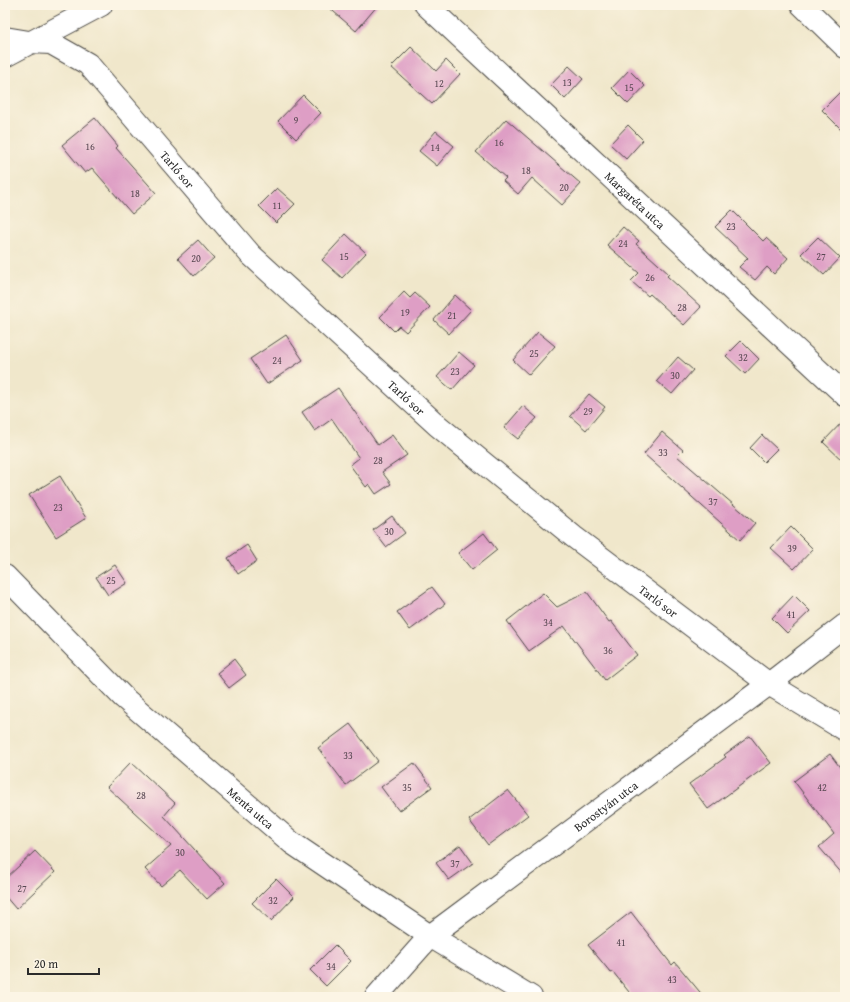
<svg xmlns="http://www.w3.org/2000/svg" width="850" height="1002" viewBox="0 0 850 1002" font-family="'Gentium Book Plus',serif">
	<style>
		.building { fill: #de9ec5 }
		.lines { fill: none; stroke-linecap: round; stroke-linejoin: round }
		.minor-casing { stroke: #494743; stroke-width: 24 }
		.minor { stroke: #fff; stroke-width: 22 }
		.labels { text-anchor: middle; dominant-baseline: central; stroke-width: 3; stroke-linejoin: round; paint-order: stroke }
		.number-label { font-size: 10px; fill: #584852 }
		.street-label { font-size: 12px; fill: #2b2b2b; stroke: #fcf5e5 }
	</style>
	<rect width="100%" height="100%" fill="#fcf5e5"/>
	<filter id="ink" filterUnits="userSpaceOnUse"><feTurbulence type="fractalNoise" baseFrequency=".025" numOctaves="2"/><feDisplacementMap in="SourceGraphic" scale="8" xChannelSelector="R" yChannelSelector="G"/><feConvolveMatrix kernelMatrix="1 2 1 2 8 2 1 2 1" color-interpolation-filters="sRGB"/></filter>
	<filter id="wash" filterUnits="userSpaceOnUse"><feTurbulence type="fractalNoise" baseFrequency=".012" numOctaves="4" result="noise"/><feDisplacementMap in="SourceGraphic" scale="16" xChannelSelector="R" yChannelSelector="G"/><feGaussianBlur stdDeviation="0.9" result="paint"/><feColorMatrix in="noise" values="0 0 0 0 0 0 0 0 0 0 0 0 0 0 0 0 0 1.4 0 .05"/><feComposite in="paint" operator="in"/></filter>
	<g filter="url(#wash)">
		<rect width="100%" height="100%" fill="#f0e7cb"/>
		<g id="blocks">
			<g class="building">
				<path d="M326,5H378L356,31Z"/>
				<path d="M411,47L436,71L446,60L460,74L432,104L391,67Z"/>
				<path d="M569,66L583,79L565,99L551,85Z"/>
				<path d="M629,70L645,86L628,104L612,88Z"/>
				<path d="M845,87V133L822,110Z"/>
				<path d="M303,95L321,113L296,139L278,121Z"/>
				<path d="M95,118L118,146L116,148L156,193L132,214L92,168L85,173L62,145Z"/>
				<path d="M506,119L581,184L562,205L532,178L518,194L503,181L506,178L476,152Z"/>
				<path d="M628,125L643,140L626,159L610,144Z"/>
				<path d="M436,131L454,146L437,166L419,151Z"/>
				<path d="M277,188L295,204L276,223L259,206Z"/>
				<path d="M732,210L763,241L766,238L788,258L774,274L767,267L755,280L739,267L748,258L715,227Z"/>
				<path d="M623,227L639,241L636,244L669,274L667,276L701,307L684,325L650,294L648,296L631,281L639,273L607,245Z"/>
				<path d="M346,234L366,253L342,278L322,260Z"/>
				<path d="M818,237L840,258L824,275L801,254Z"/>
				<path d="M198,240L214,258L194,276L178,258Z"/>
				<path d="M404,292L410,298L415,293L430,307L406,332L399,326L394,331L380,317Z"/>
				<path d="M455,295L471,310L449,334L434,320Z"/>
				<path d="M538,332L555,346L529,375L513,360Z"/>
				<path d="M286,335L303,360L267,384L250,359Z"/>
				<path d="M741,341L759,359L745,374L726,356Z"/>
				<path d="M459,352L474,365L452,390L437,377Z"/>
				<path d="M678,357L693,370L672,394L657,381Z"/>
				<path d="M338,388L378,445L392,435L407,455L382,472L391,484L376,494L369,484L366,487L350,465L359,458L332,419L315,431L302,412Z"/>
				<path d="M589,394L605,407L586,430L570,416Z"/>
				<path d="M523,406L537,418L518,439L504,428Z"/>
				<path d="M845,419V463L823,442Z"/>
				<path d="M662,432L683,450L677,456L755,523L740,540L644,454Z"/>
				<path d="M762,435L777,449L764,462L750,448Z"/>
				<path d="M60,476L86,518L56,537L29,495Z"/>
				<path d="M392,516L405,533L386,547L373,530Z"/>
				<path d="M791,527L813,549L794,569L771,548Z"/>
				<path d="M484,533L497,550L472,570L458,553Z"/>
				<path d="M247,545L257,561L238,574L228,558Z"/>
				<path d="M115,565L127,583L108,595L96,577Z"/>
				<path d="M432,587L445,604L410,630L397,612Z"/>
				<path d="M587,592L609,622L611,621L637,655L605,680L564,626L529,651L507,621L543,593L557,607Z"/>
				<path d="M794,595L810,611L787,633L772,618Z"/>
				<path d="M234,659L246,675L229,688L217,673Z"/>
				<path d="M350,724L378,761L346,785L318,748Z"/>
				<path d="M750,736L771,763L708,809L689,784L726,757L724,755Z"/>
				<path d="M830,754L845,774V877L819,847L834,834L794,781Z"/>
				<path d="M131,762L175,803L164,816L225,883L207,899L180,870L161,886L145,869L171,846L107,787Z"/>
				<path d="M414,763L432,787L399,811L381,787Z"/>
				<path d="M508,790L528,815L488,845L469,820Z"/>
				<path d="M460,845L473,863L449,880L436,863Z"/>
				<path d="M35,851L55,872L16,909L5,896V879Z"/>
				<path d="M276,879L294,897L271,921L252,903Z"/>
				<path d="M631,912L672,965L675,962L704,997H633L613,972L611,973L588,945Z"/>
				<path d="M335,945L351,961L326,986L310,970Z"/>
			</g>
		</g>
	</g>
	<g filter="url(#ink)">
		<use href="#blocks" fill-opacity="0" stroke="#494743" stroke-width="1"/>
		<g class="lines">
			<g class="minor-casing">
				<g id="minor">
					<path id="s1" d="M426,5L845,395"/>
					<path d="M802,5L845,47"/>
					<path id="s2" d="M5,38L29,42L51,43L88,64L250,254L437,425L574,537L769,684L845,730"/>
					<path d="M5,56L101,5"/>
					<path id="s3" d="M5,576L124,698L292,843L430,936L531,997"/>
					<path id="s4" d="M376,997L430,936L769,684L845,625"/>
				</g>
			</g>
			<use href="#minor" class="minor"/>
		</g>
	</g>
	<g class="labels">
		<g class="number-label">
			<text x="567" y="82">13</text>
			<text x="439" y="83">12</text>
			<text x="629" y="87">15</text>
			<text x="296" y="120">9</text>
			<text x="499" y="142">16</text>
			<text x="90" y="146">16</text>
			<text x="435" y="147">14</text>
			<text x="526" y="170">18</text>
			<text x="564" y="187">20</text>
			<text x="135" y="193">18</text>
			<text x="277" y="205">11</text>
			<text x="731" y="226">23</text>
			<text x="623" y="243">24</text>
			<text x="344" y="256">15</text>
			<text x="821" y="256">27</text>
			<text x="196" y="258">20</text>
			<text x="650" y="277">26</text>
			<text x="682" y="307">28</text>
			<text x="405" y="312">19</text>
			<text x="452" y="315">21</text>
			<text x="534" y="353">25</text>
			<text x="743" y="357">32</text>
			<text x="277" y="360">24</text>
			<text x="455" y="371">23</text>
			<text x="675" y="375">30</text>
			<text x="588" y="411">29</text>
			<text x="663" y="452">33</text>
			<text x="378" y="460">28</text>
			<text x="713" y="501">37</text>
			<text x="58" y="507">23</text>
			<text x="389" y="531">30</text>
			<text x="792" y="548">39</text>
			<text x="111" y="580">25</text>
			<text x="791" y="614">41</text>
			<text x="548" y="622">34</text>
			<text x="608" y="650">36</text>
			<text x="348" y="755">33</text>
			<text x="407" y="787">35</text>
			<text x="822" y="787">42</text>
			<text x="141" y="795">28</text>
			<text x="180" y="852">30</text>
			<text x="455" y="863">37</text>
			<text x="22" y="888">27</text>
			<text x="273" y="900">32</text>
			<text x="621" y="942">41</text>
			<text x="331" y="966">34</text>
			<text x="672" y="979">43</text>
		</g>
		<g class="street-label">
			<text stroke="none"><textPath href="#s2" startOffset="227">Tarló sor</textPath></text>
			<text stroke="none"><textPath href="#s1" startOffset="286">Margaréta utca</textPath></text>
			<text stroke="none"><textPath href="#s2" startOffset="551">Tarló sor</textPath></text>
			<text stroke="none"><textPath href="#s2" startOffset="875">Tarló sor</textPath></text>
			<text stroke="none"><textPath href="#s4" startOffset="300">Borostyán utca</textPath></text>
			<text stroke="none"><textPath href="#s3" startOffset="338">Menta utca</textPath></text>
		</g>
	</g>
	<rect width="850" height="1002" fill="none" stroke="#fcf5e5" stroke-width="20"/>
	<path d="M28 968v6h71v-6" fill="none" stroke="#2b2b2b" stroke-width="2"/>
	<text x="34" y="968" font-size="12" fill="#2b2b2b" stroke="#fcf5e5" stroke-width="3" paint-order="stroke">20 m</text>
</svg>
